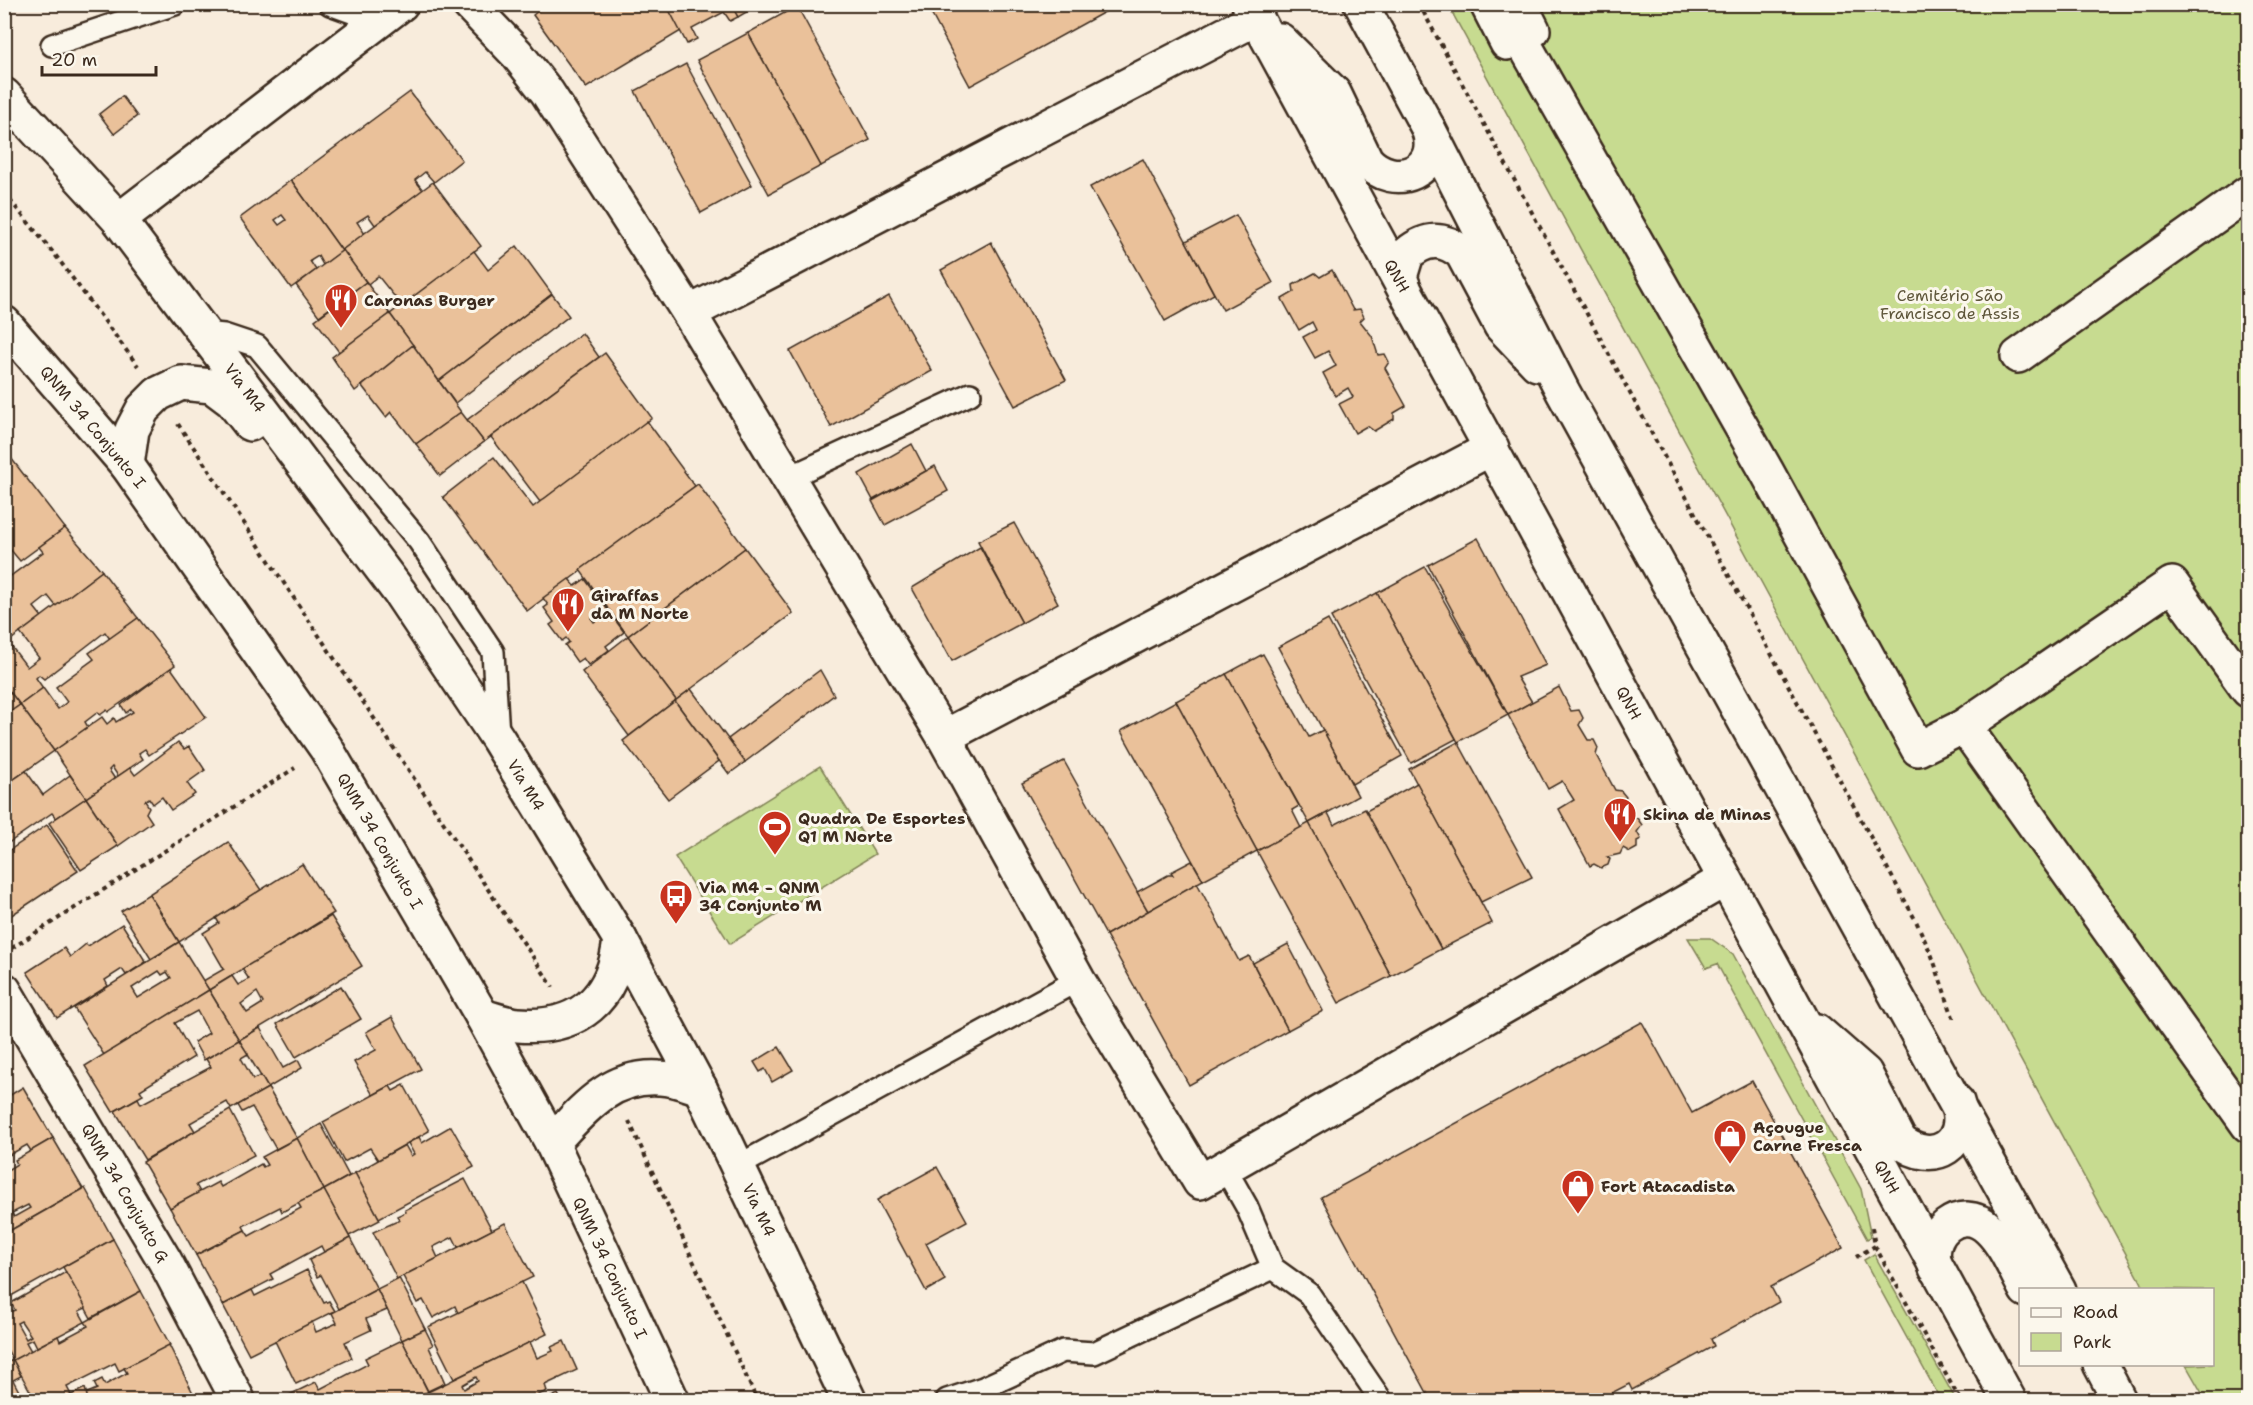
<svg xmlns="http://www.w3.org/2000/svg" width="2253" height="1405" viewBox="0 0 2253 1405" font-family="'Shantell Sans',sans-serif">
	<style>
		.green { fill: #c7db90; stroke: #818257; stroke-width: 1.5 }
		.building { fill: #eac19a; stroke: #3b2a1e; stroke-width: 1.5; fill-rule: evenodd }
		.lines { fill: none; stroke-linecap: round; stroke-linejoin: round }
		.service-casing { stroke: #3b2a1e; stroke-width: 26 }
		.minor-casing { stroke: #3b2a1e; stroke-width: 38 }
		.tertiary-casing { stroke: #3b2a1e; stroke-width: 38 }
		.secondary-casing { stroke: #3b2a1e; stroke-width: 38 }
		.path { stroke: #3b2a1e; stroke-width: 4; stroke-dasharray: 4.5 4.5; stroke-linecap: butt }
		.service { stroke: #fbf7ec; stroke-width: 21 }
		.minor { stroke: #fbf7ec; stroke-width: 33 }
		.tertiary { stroke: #fbf7ec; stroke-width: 33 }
		.secondary { stroke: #fbf7ec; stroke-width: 33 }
		.labels { text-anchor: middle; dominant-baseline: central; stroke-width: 6; stroke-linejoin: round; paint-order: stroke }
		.street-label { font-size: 16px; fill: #3b2a1e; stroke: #fbf7ec }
		.park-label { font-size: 16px; fill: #5e563a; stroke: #fbf7ec }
		.poi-label { font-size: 16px; font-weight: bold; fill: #3b2a1e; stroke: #fbf7ec; text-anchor: start }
	</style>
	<rect width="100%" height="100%" fill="#f8ecdc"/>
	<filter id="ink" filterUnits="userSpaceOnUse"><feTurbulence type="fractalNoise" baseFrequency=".0167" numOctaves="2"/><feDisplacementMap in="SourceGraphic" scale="12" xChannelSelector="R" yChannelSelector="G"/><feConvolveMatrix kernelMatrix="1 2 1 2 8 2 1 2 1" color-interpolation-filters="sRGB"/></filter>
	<g filter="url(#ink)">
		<g class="green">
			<path d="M1448,5H2248V1400H2206L2186,1365L2212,1364V1290L2145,1289Z"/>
			<path d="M820,766L875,854L730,944L675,857Z"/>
			<path d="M1688,938H1710L1733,954L1861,1189L1871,1237L1867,1239L1717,964L1706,968Z"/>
			<path d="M1874,1254L1956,1400H1941L1864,1260Z"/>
		</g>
		<g class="building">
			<path d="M546,4H666L681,31L586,88L533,15Z"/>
			<path d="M666,4H731L738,17L730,21L724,12L692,29L697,39L687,44Z"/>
			<path d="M731,4H760L738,17Z"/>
			<path d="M926,4H1119L970,86Z"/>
			<path d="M797,6L870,140L821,166L748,33Z"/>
			<path d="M748,33L821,166L769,194L697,60Z"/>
			<path d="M686,64L752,185L701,213L635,91Z"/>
			<path d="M410,92L462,160L434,182L425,172L415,180L423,190L375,225L368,215L357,222L365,234L342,251L291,180Z"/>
			<path d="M122,96L137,116L114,134L99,114Z"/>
			<path d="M1143,159L1214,294L1165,321L1090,187Z"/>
			<path d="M291,180L342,251L323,265L318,256L310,261L316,270L291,288L240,218ZM282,215L286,220L279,225L275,220Z"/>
			<path d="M433,182L481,246L402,306L378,276L368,284L342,250Z"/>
			<path d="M1236,215L1273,283L1223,310L1186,241Z"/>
			<path d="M991,242L1066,380L1015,406L941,270Z"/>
			<path d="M517,246L552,294L439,381L390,314L474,251L488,270Z"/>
			<path d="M343,250L366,282L319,316L296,285Z"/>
			<path d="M1332,270L1353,310L1360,309L1364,317L1360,321L1372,336L1378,355L1385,354L1389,362L1385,368L1406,406L1394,413V419L1374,431L1367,426L1355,433L1339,404L1353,397L1348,388L1335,396L1323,373L1336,366L1328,351L1315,358L1303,337L1316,330L1312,322L1299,330L1282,299L1294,292L1293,285L1315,273L1320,277Z"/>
			<path d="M366,282L390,314L339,352L315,320Z"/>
			<path d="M552,294L569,316L455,403L439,381Z"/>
			<path d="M889,296L932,371L831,427L790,351Z"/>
			<path d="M390,314L413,345L355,391L332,357Z"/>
			<path d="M582,333L599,357L484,442L467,420Z"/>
			<path d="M413,345L461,412L416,444L391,412L386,417L362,386Z"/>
			<path d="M605,353L652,418L540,502L491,437Z"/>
			<path d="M461,412L484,442L440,476L416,444Z"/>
			<path d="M647,421L695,486L527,611L443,497L494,457L533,507Z"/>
			<path d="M912,444L926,471L873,500L859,474Z"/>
			<path d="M4,449L65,528L20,561L4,542Z"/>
			<path d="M935,466L948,491L885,525L872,501Z"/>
			<path d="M698,484L745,548L628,636L580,570Z"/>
			<path d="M1014,523L1058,603L1022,623L978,541Z"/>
			<path d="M65,528L102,571L56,606L48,596L34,607L42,617L12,639L9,636L4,639V581L43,552L39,547Z"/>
			<path d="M1478,538L1546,665L1517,677L1532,702L1508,715L1428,565Z"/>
			<path d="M980,547L1022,623L952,661L912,588Z"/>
			<path d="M745,548L793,613L676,700L628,636Z"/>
			<path d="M1425,567L1508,715L1458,742L1377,593Z"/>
			<path d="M102,571L138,618L110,639L105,632L44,679L39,675L36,678L43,688L20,705L4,684V645L8,642L27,667L39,658L20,633Z"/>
			<path d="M569,579L575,586L585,579L624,632L606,646L609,650L588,665L583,658L577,662L565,645L569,642L566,638L562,641L550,625L554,622L544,608L548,605L543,598ZM597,614L600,618L594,622L591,618Z"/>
			<path d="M1377,593L1456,739L1411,763L1331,617Z"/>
			<path d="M138,618L175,665L108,712L107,710L100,715L98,712L85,722L88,727L54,751L20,705L43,688L58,709L67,702L56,687L94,659L89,653Z"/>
			<path d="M1328,620L1402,756L1352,784L1278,647Z"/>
			<path d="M628,636L676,700L629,736L582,672Z"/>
			<path d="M1263,654L1309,737L1323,730L1358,796L1309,823L1226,674Z"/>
			<path d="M171,668L206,717L149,755L145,749L139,753L143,759L118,776L112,767L109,770L115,779L86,798L54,751L102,717L107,724L114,718L116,722L133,712L131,709L126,713L121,705Z"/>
			<path d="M820,670L834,695L745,762L728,739Z"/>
			<path d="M1226,674L1299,806L1292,810L1301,828L1257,851L1176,701Z"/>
			<path d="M4,684L20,705L4,716Z"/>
			<path d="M1559,687L1571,711L1579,710L1583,718L1579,725L1588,740H1594L1598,748L1596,755L1615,790L1621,791L1626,797L1622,803L1630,818H1637L1642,825L1637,832L1641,839L1637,841V848L1630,852L1623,848L1620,854L1607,857L1610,859L1608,865L1601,868L1594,864L1590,866L1559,809L1574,800L1562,781L1548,789L1508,715Z"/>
			<path d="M691,689L745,762L729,774L675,701Z"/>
			<path d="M675,701L719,761L668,799L623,741Z"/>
			<path d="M1176,701L1257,851L1203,880L1121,731Z"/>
			<path d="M20,705L54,751L4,786V716Z"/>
			<path d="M178,742L184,749L189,746L205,770L187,783L195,794L171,810L162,797L153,804L149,798L145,801L149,807L146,813L152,822L118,846L86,798L130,768L135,775Z"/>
			<path d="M1458,742L1532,877L1481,902L1409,769Z"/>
			<path d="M1064,761L1148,911L1106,935L1022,783Z"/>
			<path d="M26,771L43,795L70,775L86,798L56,818L52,813L4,846V786Z"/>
			<path d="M1417,783L1492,923L1441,949L1366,811Z"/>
			<path d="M86,798L118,846L81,870L49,823Z"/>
			<path d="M1365,809L1441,949L1391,976L1309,823L1328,813L1334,825Z"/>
			<path d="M1309,823L1391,976L1339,1003L1257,851Z"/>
			<path d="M47,825L78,871L4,920V854Z"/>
			<path d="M228,842L261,890L179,942L149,894Z"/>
			<path d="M1192,861L1203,880L1148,911L1137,892L1168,875H1173L1171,872Z"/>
			<path d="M302,864L334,913L209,990L203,981L224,969L203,933L219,923L216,918Z"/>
			<path d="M1197,883L1239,961L1249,956L1288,1030L1189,1085L1106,935Z"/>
			<path d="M149,894L179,942L151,959L121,911Z"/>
			<path d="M331,916L362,966L239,1040L209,990L232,976L238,985L249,979L242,969ZM257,992L263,1003L247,1013L241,1004Z"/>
			<path d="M122,924L146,962L126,975L122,969L105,980L108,986L57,1018L27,972L64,948L70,957L86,944L88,946Z"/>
			<path d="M179,942L209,990L104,1055L74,1008ZM159,971L162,975L167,972L171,978L138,998L132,988Z"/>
			<path d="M1288,944L1323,1011L1288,1030L1253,963Z"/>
			<path d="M341,986L361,1019L296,1057L277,1024Z"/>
			<path d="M209,990L239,1040L204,1060L194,1042L209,1033L197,1011L175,1023L194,1057L140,1090L143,1095L113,1112L85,1066Z"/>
			<path d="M392,1017L421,1069L373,1095L354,1062L376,1050L366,1032Z"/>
			<path d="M1642,1022L1692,1113L1752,1081L1843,1248L1771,1287L1779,1302L1711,1339L1714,1346L1632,1390L1629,1384L1598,1400H1431L1321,1197Z"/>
			<path d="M260,1028L283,1068L298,1060L302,1068L268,1088L239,1040Z"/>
			<path d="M239,1040L248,1054L241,1058L253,1079L261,1076L268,1088L231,1109L227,1102L190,1123L195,1131L145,1160L115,1111L138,1098L141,1104L211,1067L206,1059Z"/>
			<path d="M779,1047L793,1070L772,1082L765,1069L760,1072L754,1062Z"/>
			<path d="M404,1085L429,1131L378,1160L370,1148L344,1162L323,1122L390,1086L393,1091Z"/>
			<path d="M23,1087L53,1138L31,1151L27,1145L4,1158V1099Z"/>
			<path d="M268,1088L297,1138L276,1149L252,1107L242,1112L238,1105Z"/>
			<path d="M230,1110L254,1155L196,1185L200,1192L170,1208L143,1162Z"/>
			<path d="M321,1124L349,1176L324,1190L297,1138Z"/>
			<path d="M451,1126L474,1167L379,1218L355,1173L405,1145L411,1156L414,1154L408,1143L419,1137L422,1143Z"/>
			<path d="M53,1138L83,1189L4,1234V1172L17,1164L15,1160ZM28,1205L30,1208L14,1217L12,1213Z"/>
			<path d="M297,1138L324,1190L282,1212L280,1207L243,1226L245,1230L196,1255L170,1208L218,1182L221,1187L261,1164L263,1167L267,1165L262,1157Z"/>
			<path d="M937,1167L967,1221L926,1243L945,1280L926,1291L877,1200Z"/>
			<path d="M355,1173L380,1220L349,1236L324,1190Z"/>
			<path d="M465,1179L492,1230L458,1247L453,1237L433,1247L438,1258L397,1279L373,1232L400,1220L397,1216L406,1212L405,1210Z"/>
			<path d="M85,1188L113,1239L4,1300V1234Z"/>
			<path d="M324,1190L350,1238L324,1252L321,1246L270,1274L273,1279L223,1305L196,1255L245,1230L249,1236L301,1208L298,1203Z"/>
			<path d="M505,1223L533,1277L458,1313L455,1306L433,1318L423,1300L417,1303L403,1276Z"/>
			<path d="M350,1238L377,1289L339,1309L321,1275L317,1277L309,1260Z"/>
			<path d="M113,1239L141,1291L91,1318L63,1267Z"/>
			<path d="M307,1270L324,1303L329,1301L335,1311L249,1354L223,1305L252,1290L255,1296Z"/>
			<path d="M66,1272L86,1308L79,1311L85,1322L37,1347L33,1339L26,1342L31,1351L13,1360L4,1344V1300L12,1311L15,1310L11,1303ZM21,1321L31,1336L26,1339L17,1323Z"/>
			<path d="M399,1278L425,1329L402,1340L377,1289Z"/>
			<path d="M522,1282L547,1334L454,1379L428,1327Z"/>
			<path d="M377,1289L387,1310L366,1319L371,1330L345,1342L352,1358L296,1384L275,1341L312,1322L316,1332L337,1323L332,1313Z"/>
			<path d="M141,1291L170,1345L119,1371L115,1363L67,1387L71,1395L60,1400H35L13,1360L58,1336L60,1341L88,1326L85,1322Z"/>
			<path d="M425,1329L433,1345L429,1347L445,1383L428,1391L402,1340Z"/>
			<path d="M402,1340L428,1392L408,1400H279L316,1382L320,1389L368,1364L365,1358Z"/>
			<path d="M564,1341L577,1370L545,1385L547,1391L527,1400H466L463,1394L457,1396L459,1400H432L428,1392L530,1342L537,1358L553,1351L551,1347ZM476,1377L478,1381L464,1389L462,1385Z"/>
			<path d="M169,1345L195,1397L187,1400H88L85,1394L97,1389L94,1383L102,1379L105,1385L127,1373L124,1368Z"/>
			<path d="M13,1360L21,1376L13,1380L22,1397L30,1392L35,1400H4V1364Z"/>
			<path d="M85,1388L88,1400H60L71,1395Z"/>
			<path d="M428,1392L432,1400H408Z"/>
			<path d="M558,1394L561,1400H545Z"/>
		</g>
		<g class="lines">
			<g class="service-casing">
				<g id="service">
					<path d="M330,4L380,22"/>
					<path d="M52,45L175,4"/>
					<path d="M204,333L224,335L257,346L419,541L493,652L498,735"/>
					<path d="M788,478L970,394"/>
					<path d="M738,1166L1078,980"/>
					<path d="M1225,1168L1247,1207L1273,1268L1309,1294L1381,1400"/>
					<path d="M947,1400L983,1388L1063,1351L1094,1353L1273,1268"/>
				</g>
			</g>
			<g class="minor-casing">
				<g id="minor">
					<path d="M469,4L517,54L547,92L689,313L944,737L1078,980L1200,1182L1724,880"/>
					<path d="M1487,4L1507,43L1533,30L1520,4"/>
					<path d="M1520,37L1767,472L1918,749L1964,726L2172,584L2248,690"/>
					<path d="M689,313L1257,18"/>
					<path d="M2018,356L2248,193"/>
					<path d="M1964,726L2248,1125"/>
					<path d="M944,737L1492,448"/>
					<path d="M4,990L165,1261L238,1400"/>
				</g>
			</g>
			<g class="tertiary-casing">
				<g id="tertiary">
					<path d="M1249,4L2009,1400"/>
					<path d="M1361,4L1428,128L1563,392L2059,1290"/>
					<path d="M1280,40L1334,93L1366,160C1394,192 1444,171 1428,128"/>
					<path d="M119,220L401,4"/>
					<path d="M1404,288L1400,277L1407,254C1426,238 1443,237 1462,253L1501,326L1537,364"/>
					<path d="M1817,1031L1865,1073L1900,1141C1933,1168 1971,1144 1957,1102"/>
					<path d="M1936,1268C1923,1234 1961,1202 1989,1229C2005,1244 2015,1270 2026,1290"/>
					<path d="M2100,1364L2119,1400"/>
				</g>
			</g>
			<g class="secondary-casing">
				<g id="secondary">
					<path d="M4,95L119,220L400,593L498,739L620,939L700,1088L849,1400"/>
					<path d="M4,323L127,465L326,748L482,1016L552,1143L672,1400"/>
					<path d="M127,465L132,430L143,409L158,394L181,383L212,386L232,401L250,424"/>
					<path d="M482,1016C493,1019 506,1024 518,1025C579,1030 614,999 620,939"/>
					<path d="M552,1143C582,1111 609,1075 659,1078C673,1078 687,1084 700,1088"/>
				</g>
			</g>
			<g class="path">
				<path d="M1419,4L1916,921L1932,956L1954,1020"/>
				<path d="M4,193L56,256L138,366"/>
				<path d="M178,424L553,987"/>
				<path d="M4,953L295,768"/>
				<path d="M629,1121L757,1400"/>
				<path d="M1872,1228L1875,1246L1960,1400"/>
				<path d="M1856,1257L1875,1246"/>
			</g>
			<use href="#service" class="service"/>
			<use href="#minor" class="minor"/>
			<use href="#tertiary" class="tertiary"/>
			<use href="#secondary" class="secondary"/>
		</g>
	</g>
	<defs>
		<g id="restaurant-pin" transform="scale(1.725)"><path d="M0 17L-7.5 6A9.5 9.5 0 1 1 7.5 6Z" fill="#c8321e" stroke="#fbf7ec"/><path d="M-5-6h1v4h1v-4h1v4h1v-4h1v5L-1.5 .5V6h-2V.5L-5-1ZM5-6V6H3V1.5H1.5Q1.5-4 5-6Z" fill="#fff"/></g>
		<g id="stadium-pin" transform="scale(1.725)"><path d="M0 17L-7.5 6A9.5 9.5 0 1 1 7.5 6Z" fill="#c8321e" stroke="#fbf7ec"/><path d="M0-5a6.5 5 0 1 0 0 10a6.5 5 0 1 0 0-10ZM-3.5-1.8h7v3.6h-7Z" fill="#fff"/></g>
		<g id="bus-pin" transform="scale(1.725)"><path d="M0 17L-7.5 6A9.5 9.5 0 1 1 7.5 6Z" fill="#c8321e" stroke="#fbf7ec"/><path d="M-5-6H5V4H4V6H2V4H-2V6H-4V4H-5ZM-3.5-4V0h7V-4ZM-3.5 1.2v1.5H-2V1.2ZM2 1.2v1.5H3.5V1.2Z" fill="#fff"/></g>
		<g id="shop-pin" transform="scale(1.725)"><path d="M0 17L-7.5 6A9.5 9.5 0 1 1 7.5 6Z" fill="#c8321e" stroke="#fbf7ec"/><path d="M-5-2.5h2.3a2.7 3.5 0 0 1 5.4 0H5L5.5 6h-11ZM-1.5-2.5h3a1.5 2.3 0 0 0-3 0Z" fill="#fff"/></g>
	</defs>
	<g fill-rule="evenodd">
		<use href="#restaurant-pin" x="341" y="300"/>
		<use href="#restaurant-pin" x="568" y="604"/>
		<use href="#restaurant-pin" x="1620" y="814"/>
		<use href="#stadium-pin" x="775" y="827"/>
		<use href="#bus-pin" x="676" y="896"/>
		<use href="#shop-pin" x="1730" y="1136"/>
		<use href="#shop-pin" x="1578" y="1186"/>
	</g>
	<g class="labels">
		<g class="street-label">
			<text transform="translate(1397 276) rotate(61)">QNH</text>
			<text transform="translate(245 388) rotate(53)">Via M4</text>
			<text transform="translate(93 427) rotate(50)">QNM 34 Conjunto I</text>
			<text transform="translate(1629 703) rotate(62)">QNH</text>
			<text transform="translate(526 785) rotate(59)">Via M4</text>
			<text transform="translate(380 841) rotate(60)">QNM 34 Conjunto I</text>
			<text transform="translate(1887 1177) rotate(62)">QNH</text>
			<text transform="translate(125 1193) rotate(60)">QNM 34 Conjunto G</text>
			<text transform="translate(759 1210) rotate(65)">Via M4</text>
			<text transform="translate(610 1268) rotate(65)">QNM 34 Conjunto I</text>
		</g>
		<g class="park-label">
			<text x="1950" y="295">Cemitério São<tspan x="1950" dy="18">Francisco de Assis</tspan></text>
		</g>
		<g class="poi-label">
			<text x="364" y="300">Caronas Burger</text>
			<text x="591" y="595">Giraffas<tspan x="591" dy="18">da M Norte</tspan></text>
			<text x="1643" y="814">Skina de Minas</text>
			<text x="798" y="818">Quadra De Esportes<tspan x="798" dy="18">Q1 M Norte</tspan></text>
			<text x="699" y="887">Via M4 - QNM<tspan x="699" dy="18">34 Conjunto M</tspan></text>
			<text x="1753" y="1127">Açougue<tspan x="1753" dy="18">Carne Fresca</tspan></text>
			<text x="1601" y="1186">Fort Atacadista</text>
		</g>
	</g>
	<rect width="2253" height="1405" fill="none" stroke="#fbf7ec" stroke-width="24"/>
	<rect x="12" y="12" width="2229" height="1381" fill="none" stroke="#3b2a1e" stroke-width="2" filter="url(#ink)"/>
	<rect x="2019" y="1288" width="195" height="78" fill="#fbf7ec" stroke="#aea59a" stroke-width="1.5"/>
	<rect x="2031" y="1308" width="30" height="9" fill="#fbf7ec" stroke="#aea59a" stroke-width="1.5"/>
	<text x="2073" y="1318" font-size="18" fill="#3b2a1e">Road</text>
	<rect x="2031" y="1333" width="30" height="18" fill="#c7db90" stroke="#aea59a" stroke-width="1.5"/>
	<text x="2073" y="1348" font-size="18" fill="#3b2a1e">Park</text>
	<path d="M42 66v9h114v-9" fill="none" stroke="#3b2a1e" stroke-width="3"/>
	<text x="51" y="66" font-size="18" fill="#3b2a1e" stroke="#fbf7ec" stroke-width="4.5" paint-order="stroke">20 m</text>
</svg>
